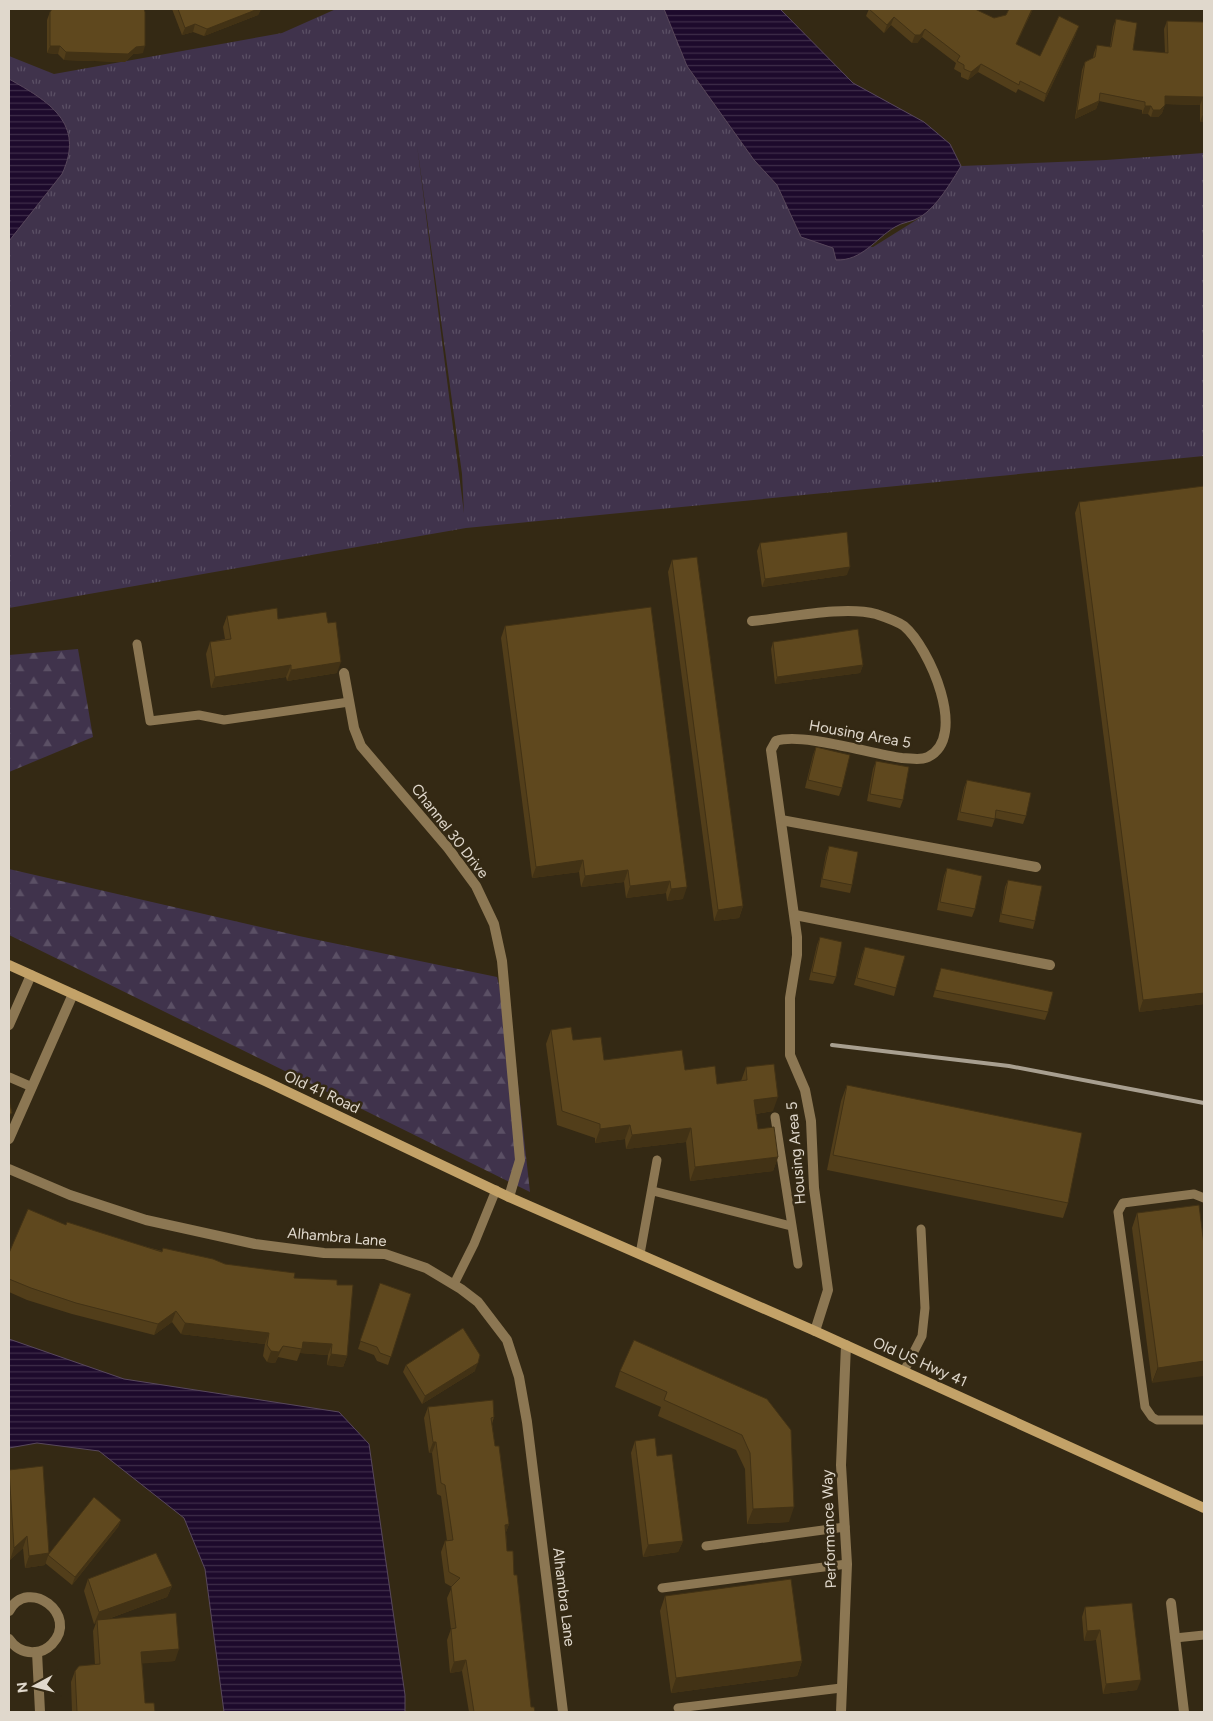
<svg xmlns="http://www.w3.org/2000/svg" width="1213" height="1721" viewBox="0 0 1213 1721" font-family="Figtree,sans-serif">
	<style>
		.grass { fill: url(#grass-tufts); fill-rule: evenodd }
		.forest { fill: url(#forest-firs) }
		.water { fill: url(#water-rules); stroke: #58485c }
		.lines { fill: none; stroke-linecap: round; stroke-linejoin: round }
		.lane { stroke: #8c7753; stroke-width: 9 }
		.street { stroke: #8c7753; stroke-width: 10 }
		.secondary { stroke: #c3a268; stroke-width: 10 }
		.rail { stroke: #a89f90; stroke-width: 4 }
		.wall { fill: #523e1a }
		.shaded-wall { fill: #423215 }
		.building { fill: #5f481e; stroke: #423215 }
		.labels { text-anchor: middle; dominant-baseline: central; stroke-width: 5; stroke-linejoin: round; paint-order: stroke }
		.street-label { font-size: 15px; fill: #e0d8cc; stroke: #342914 }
	</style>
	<defs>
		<pattern id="grass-tufts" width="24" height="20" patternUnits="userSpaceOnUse" patternTransform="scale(1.25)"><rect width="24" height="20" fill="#40334c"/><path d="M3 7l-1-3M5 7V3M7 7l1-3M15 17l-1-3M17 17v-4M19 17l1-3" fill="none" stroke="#5b5065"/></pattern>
		<pattern id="forest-firs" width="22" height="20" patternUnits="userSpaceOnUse" patternTransform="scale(1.25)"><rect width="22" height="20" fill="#40334c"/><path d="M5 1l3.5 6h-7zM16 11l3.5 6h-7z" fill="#5b5065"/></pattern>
		<pattern id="water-rules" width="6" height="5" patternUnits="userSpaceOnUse" patternTransform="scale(1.25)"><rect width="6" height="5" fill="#1d0a2c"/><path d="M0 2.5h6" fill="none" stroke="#3e2d49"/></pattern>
	</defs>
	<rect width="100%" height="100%" fill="#342914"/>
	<path class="grass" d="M336,9H664L687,66L754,160L777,185L801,237L873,247L921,217L961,166L1106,160L1204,153V456L466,528L9,608V56L54,74L282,33ZM417,145L462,474L464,513Z"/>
	<g class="forest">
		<path d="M78,649L93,737L9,772V655Z"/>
		<path d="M9,869L299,936L497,977L513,1040L530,1192L9,935Z"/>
	</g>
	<g class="water">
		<path d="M664,9H780L853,83L924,122L950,144L961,166C952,181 936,208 920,217C913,222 902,222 895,227C875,239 862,261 836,260L833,248L801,237L777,185L754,160L687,66Z"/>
		<path d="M9,79C48,101 86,123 62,174L9,241Z"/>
		<path d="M9,1339L124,1379L339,1412L369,1444L405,1695V1712H224L205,1569L184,1518L99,1451L37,1443L9,1448Z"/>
	</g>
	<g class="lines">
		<g class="lane">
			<path d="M137,644L150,721L199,715L224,720L349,702"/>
			<path d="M9,1077L32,1087"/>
			<path d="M775,1117L798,1264"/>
			<path d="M653,1191L791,1226"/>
			<path d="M1204,1198L1194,1194L1123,1203L1118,1212L1145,1407L1152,1417L1157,1420H1204"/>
			<path d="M640,1254L657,1160"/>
			<path d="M454,1284L474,1244L496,1190"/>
			<path d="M904,1371L922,1336L925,1308L921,1229"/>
			<path d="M706,1546L845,1527"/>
			<path d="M662,1588L847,1564"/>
			<path d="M1175,1638L1204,1635"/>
			<path d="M678,1708L841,1688"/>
		</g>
		<g class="street">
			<path d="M752,621C786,618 845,605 876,614C885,617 897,621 904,626C929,647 969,737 928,757C920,761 911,758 902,758C871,754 801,732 776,741L771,750L797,937V955L790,998V1055L805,1090L811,1121L814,1188L828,1290L815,1331"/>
			<path d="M344,673L354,728L361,746L448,848L476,886L494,924L502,961L520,1160L509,1197"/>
			<path d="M781,820L1036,867"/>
			<path d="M795,915L1050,965"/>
			<path d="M9,1025L31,975"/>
			<path d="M9,1139L73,994"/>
			<path d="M9,1169L70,1195L146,1220L255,1244L324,1253L385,1254L426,1268L461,1289L478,1302L507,1340L519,1377L527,1422L563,1712"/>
			<path d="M1171,1603L1184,1712"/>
			<path d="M9,1611C28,1576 80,1615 52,1644C47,1649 42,1652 35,1652C24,1653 15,1648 9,1639"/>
			<path d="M37,1652L40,1712"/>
			<path d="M841,1712L847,1564L841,1465L846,1345"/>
		</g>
		<path class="secondary" d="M9,965L265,1081L509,1197L815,1331L1204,1508"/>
		<path class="rail" d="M832,1045L1009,1066L1204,1103"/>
	</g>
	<g class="wall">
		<path d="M172,9H261L258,15L204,36L193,32L182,35Z"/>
		<path d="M869,9L994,18L1006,15L1009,9H1033L1016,44L1040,56L1076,34L1044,102L1018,89L1016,93L978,72L968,80L961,77V73L954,69L956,63L922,37L917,43H912L891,25L884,33L866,16Z"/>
		<path d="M50,12L143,53L133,54L125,62L64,60L58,54L47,53V20Z"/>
		<path d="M1116,19L1133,50L1165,53L1164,29L1167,21L1204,22V122H1200V105L1165,104L1162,113L1158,117H1151L1148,114H1142V110L1099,101L1096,109L1075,119L1082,70L1085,62L1093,58L1094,53L1097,45L1110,47L1113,27Z"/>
		<path d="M1079,502L1204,1004L1139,1012L1075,513Z"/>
		<path d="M760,543L847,575L762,587L757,551Z"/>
		<path d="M672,560L743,906L739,918L714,921L668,572Z"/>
		<path d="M227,616L278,619L337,673L287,681L286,677L211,688L206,654L210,642L225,639L223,627Z"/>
		<path d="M505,626L683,899L667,901L666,893L626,898L624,882L581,887L579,872L532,878L501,638Z"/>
		<path d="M773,642L863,665L860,673L775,684L771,649Z"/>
		<path d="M816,747L842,788L839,796L805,788L813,755Z"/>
		<path d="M876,761L903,800L900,808L867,801L873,769Z"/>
		<path d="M967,780L1026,816L1023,824L995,818L992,827L957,820L964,788Z"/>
		<path d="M829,846L852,885L850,893L820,887L826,854Z"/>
		<path d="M947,868L975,909L972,917L937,910L944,876Z"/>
		<path d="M1008,880L1035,921L1033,929L999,922L1005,887Z"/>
		<path d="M820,937L836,977L833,984L809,980L817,945Z"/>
		<path d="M865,947L896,988L894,996L854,985L862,955Z"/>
		<path d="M941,968L1048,1012L1045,1020L933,997Z"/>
		<path d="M551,1030L573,1040L604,1060L685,1070L717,1084L741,1081L746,1067L773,1111L756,1114L758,1129L778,1157L773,1171L690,1181L686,1142L626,1149L625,1139L595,1143V1138L557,1125L546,1044Z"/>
		<path d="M847,1085L1068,1203L1063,1218L827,1170L841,1101Z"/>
		<path d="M1137,1213L1204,1245L1152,1383L1132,1228Z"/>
		<path d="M66,1225L162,1251L163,1248L225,1264L294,1278L337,1285L347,1356L343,1367L327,1365L328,1355L300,1353L297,1361L278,1357L275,1363L267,1362L263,1356L265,1344L181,1334L172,1322L154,1335L72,1314L27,1300L9,1292V1253Z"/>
		<path d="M380,1283L411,1294L388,1365L377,1361L374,1355L358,1349Z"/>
		<path d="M406,1365L475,1371L422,1404L403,1372Z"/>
		<path d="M620,1371L767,1399L789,1522L747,1524L745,1469L736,1450L658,1416L661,1407L615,1387Z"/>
		<path d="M428,1407L494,1417L492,1424L495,1446L509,1524L506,1532L507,1551L514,1575L531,1707L535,1712H469L462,1671L450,1673L447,1640L451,1629L447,1598L452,1587L445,1583L441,1552L445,1541H447L441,1496L437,1494L432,1453H429L424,1418Z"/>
		<path d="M635,1441L657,1456L683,1541L678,1552L643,1557L631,1453Z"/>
		<path d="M9,1470L49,1553L121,1520L118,1527L72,1585L45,1563V1565L25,1568L23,1548L10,1560L9,1545Z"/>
		<path d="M88,1579L172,1586L167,1597L108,1619L175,1661L142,1663L145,1703L155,1712H72L71,1682L75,1671L95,1665L93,1631L96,1623L94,1624L84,1591Z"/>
		<path d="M665,1596L802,1661L797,1676L671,1693L660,1611Z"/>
		<path d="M1132,1603L1137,1690L1103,1694L1096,1640L1084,1641L1082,1617L1085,1607Z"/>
	</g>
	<g class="shaded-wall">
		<path d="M258,9H261L258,15L204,36L207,29Z"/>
		<path d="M1032,9H1033L1013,52L1016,44Z"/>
		<path d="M894,17L891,25L884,33L887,25Z"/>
		<path d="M195,24L193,32L182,35L185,28Z"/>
		<path d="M1079,26L1076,34L1044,102L1046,94Z"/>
		<path d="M925,29L922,37L917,43H912L915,35Z"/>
		<path d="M50,46H60L58,54L47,53Z"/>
		<path d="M145,46L143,53L133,54L125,62L64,60L66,52Z"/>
		<path d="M981,64L978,72L968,80L971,72Z"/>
		<path d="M1165,96L1203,97L1200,105L1162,104Z"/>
		<path d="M1099,101L1096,109L1075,119L1077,111Z"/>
		<path d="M1165,105L1162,113L1158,117H1151L1153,110Z"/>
		<path d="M1145,106H1151L1148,114H1142Z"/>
		<path d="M1203,114H1204V122H1200Z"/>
		<path d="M850,567L847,575L762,587L765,579Z"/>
		<path d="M341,662L337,673L287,681L291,670Z"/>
		<path d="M291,665L286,677L211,688L215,677Z"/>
		<path d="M863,665L860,673L775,684L777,677Z"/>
		<path d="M583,860L579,872L532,878L536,867Z"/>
		<path d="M628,870L624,882L581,887L585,876Z"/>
		<path d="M670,881L666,893L626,898L630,886Z"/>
		<path d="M687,887L683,899L667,901L671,889Z"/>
		<path d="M743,906L739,918L714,921L718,910Z"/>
		<path d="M1204,993V1004L1139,1012L1143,1000Z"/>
		<path d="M778,1097L773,1111L749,1115L754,1100Z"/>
		<path d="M630,1125L625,1139L595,1143L600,1129Z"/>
		<path d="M691,1128L686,1142L626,1149L632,1135Z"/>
		<path d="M778,1157L773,1171L690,1181L695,1167Z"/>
		<path d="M176,1311L172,1322L154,1335L158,1324Z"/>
		<path d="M185,1323L269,1333L265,1344L181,1334Z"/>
		<path d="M303,1342L332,1344L328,1355L300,1353Z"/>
		<path d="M283,1346L278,1357L275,1363L267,1362L271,1351Z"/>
		<path d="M331,1354L347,1356L343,1367L327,1365Z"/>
		<path d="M1204,1361V1376L1152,1383L1158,1368Z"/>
		<path d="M478,1363L475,1371L422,1404L425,1396Z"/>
		<path d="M433,1442H436L432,1453H429Z"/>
		<path d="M794,1507L789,1522L747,1524L753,1509Z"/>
		<path d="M121,1520L118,1527L72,1585L75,1577Z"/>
		<path d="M509,1524L505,1535V1525Z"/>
		<path d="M27,1536L23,1548L10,1560L14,1548Z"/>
		<path d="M683,1541L678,1552L643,1557L648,1545Z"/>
		<path d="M49,1553L45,1565L25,1568L29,1556Z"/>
		<path d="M172,1586L167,1597L97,1623V1620L96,1623L94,1624L99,1612Z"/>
		<path d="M1100,1630L1096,1640L1084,1641L1087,1631Z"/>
		<path d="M179,1649L175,1661L137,1664L141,1652Z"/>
		<path d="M466,1660L462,1671L450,1673L454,1662Z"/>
		<path d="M802,1661L797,1676L671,1693L676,1678Z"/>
		<path d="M1141,1680L1137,1690L1103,1694L1106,1684Z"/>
	</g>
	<g class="building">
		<path d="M52,9H144L145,12V46L136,47L128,54L66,52L60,46H50V12Z"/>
		<path d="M178,9H258L207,29L195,24L185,28Z"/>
		<path d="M869,9H975L994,18L1006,15L1009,9H1032L1016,44L1040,56L1059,16L1079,26L1046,94L1020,81L1019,85L981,64L971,72L964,69V65L957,61L960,56L925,29L920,35H915L894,17L887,25Z"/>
		<path d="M1116,19L1137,23L1133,50L1168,53L1167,21L1204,22V114H1203V97L1165,96V105L1160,110H1153L1151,106H1145V102L1100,93L1099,101L1077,111L1085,62L1095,57L1097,45L1111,47Z"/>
		<path d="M1204,486V993L1143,1000L1079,502Z"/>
		<path d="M847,532L850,567L765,579L760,543Z"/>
		<path d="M697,557L743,906L718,910L672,560Z"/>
		<path d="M651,607L687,887L671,889L670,881L630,886L628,870L585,876L583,860L536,867L505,626Z"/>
		<path d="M277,608L278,619L326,612L328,623L336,622L341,662L291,670V665L215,677L210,642L231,639L227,616Z"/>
		<path d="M858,629L863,665L777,677L773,642Z"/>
		<path d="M816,747L850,755L842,788L808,780Z"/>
		<path d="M876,761L909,767L903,800L870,794Z"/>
		<path d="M967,780L1031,793L1026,816L996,810L995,819L960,812Z"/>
		<path d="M829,846L858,852L852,885L822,879Z"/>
		<path d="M947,868L982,876L975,909L940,902Z"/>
		<path d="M1008,880L1042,886L1035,921L1001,914Z"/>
		<path d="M820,937L842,942L836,977L812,972Z"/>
		<path d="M865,947L905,956L896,988L857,978Z"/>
		<path d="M941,968L1053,992L1048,1012L935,990Z"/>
		<path d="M571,1027L573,1040L601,1037L604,1060L682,1050L685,1070L715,1066L717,1084L747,1080L746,1067L774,1064L778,1097L754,1100L758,1129L774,1127L778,1157L695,1167L691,1128L632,1135L630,1125L600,1129V1124L562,1111L551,1030Z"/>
		<path d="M847,1085L1082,1133L1068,1203L833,1155Z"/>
		<path d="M9,1100L12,1113L9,1115Z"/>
		<path d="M1199,1205L1204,1245V1361L1158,1368L1137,1213Z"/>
		<path d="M28,1209L66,1225L67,1222L162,1252L163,1248L213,1259L225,1264L295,1273L294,1278L337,1280V1285H353L347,1356L331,1354L332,1344L303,1342L302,1349L283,1346L279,1352L271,1351L267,1345L269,1333L185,1323L176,1311L158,1324L76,1303L31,1288L9,1279V1253Z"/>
		<path d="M380,1283L411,1294L391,1357L380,1353L377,1347L360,1341Z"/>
		<path d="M463,1328L480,1355L478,1363L425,1396L406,1365Z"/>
		<path d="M634,1340L767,1399L791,1430L794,1507L753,1509L750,1453L742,1435L664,1400L667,1392L620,1371Z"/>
		<path d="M493,1400L494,1417L491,1418L495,1446H499L509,1524L505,1525L507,1551H513L514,1575H517L531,1707H534L535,1712H474L466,1660L454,1662L451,1629L456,1628L451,1587L460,1578L449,1572L445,1541L453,1540L445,1485L441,1483L436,1442H433L428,1407Z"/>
		<path d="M655,1438L657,1456L672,1454L683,1541L648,1545L635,1441Z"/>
		<path d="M43,1466L49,1553L29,1556L27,1536L14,1548L9,1470Z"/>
		<path d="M94,1497L121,1520L75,1577L48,1555Z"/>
		<path d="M156,1553L172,1586L99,1612L88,1579Z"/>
		<path d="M791,1579L802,1661L676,1678L665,1596Z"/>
		<path d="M1132,1603L1141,1680L1106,1684L1100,1630L1087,1631L1085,1607Z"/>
		<path d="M176,1613L179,1649L141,1652L145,1703H154L155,1712H77L75,1671L79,1666L100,1664L97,1620Z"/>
	</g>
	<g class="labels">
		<g class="street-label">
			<text transform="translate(860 734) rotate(10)">Housing Area 5</text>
			<text transform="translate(450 831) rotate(52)">Channel 30 Drive</text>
			<text transform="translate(322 1092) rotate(25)">Old 41 Road</text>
			<text transform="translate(796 1153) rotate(-95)">Housing Area 5</text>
			<text transform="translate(337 1237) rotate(5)">Alhambra Lane</text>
			<text transform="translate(920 1362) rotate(24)">Old US Hwy 41</text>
			<text transform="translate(829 1529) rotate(-92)">Performance Way</text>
			<text transform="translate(564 1597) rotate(83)">Alhambra Lane</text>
		</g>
	</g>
	<rect width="1213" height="1721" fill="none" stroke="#e0d8cc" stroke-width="20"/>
	<g transform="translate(35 1686) rotate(263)" stroke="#342914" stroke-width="4" paint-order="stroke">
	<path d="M0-4L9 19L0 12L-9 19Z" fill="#e0d8cc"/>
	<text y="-8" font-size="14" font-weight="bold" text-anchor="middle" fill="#e0d8cc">N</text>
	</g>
</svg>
